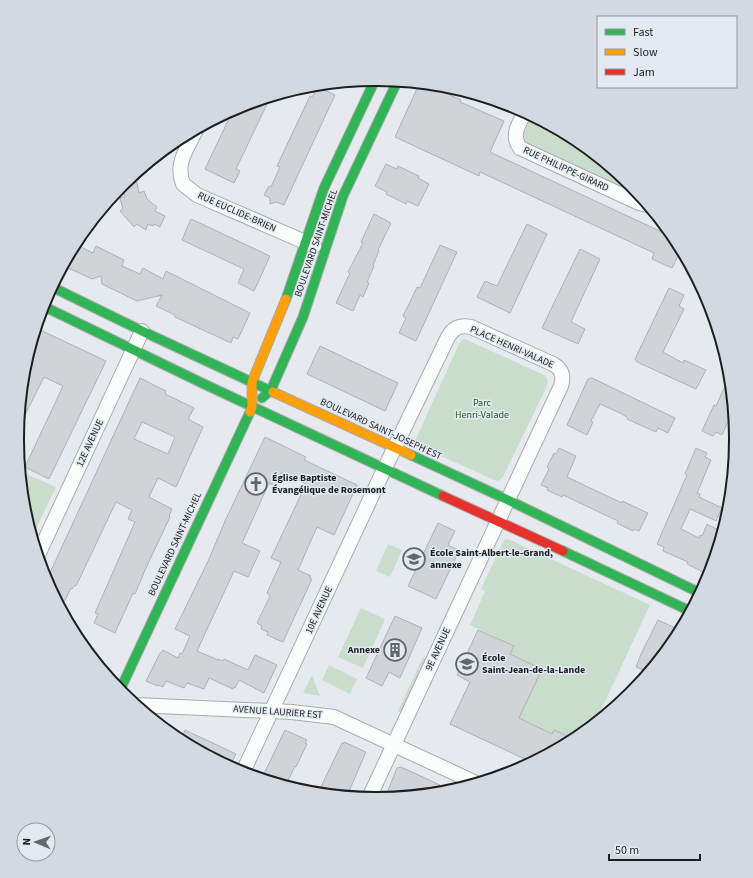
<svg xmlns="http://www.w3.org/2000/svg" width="753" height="878" viewBox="0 0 753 878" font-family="'Source Sans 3',sans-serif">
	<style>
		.green { fill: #c9ddcc }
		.building { fill: #d1d3d6; stroke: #b0b1b4; fill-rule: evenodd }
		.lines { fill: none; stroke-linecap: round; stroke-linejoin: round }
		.street-casing { stroke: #a8abae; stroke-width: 16 }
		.fast-casing { stroke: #a8abae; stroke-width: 11 }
		.slow-casing { stroke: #a8abae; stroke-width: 11 }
		.jam-casing { stroke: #a8abae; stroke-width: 11 }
		.street { stroke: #fbfcfc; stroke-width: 14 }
		.fast { stroke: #30b455; stroke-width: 9 }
		.slow { stroke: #ff9f0a; stroke-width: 9 }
		.jam { stroke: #e5322d; stroke-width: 9 }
		.labels { text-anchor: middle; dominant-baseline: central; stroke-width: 3; stroke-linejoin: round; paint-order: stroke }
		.street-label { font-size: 10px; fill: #1d2022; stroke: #e3e9f1 }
		.park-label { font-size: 10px; fill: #155c21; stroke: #e3e9f1 }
		.poi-label { font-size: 10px; font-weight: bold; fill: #1d2022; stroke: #e3e9f1; text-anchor: start }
		.rim { fill: none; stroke: #1d2022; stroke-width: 2 }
	</style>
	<rect width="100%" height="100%" fill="#e6eaee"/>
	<g class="green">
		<path d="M533,117L576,140L631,185L639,195L538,151C535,150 532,148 529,146C520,138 524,123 533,117Z"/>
		<path d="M465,339L544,375C549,379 548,383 546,388L503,477L498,481L494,480L419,446L415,441L459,344L462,340Z"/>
		<path d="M20,471L56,487L32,537L24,509Z"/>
		<path d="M508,539L650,605L595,723L574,739L555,730L552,734L504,711L524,705L542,669L519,658L508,659L514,646L470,625L485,591L481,589L502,544L504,540Z"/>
		<path d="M388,544L402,550L390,577L376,571Z"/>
		<path d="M361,608L385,619L363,668L338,657Z"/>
		<path d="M423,657L431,661L406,715L398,711Z"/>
		<path d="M329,665L357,679L350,694L322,680Z"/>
		<path d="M312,675L320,696L303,693Z"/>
	</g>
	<g class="building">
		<path d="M419,84L428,85L461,100L460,102L504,121L490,152L664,233L666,228L676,239L681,250L672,268L652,259L654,253L480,172L479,176L395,137Z"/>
		<path d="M318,87L335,95L284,205L276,202L270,204V198L264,195L269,186L271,187L280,167L277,166L310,96L312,97Z"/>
		<path d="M270,98L236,169L240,171L234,183L205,169L233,110L239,107Z"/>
		<path d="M386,164L397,169L398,166L419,176L418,178L429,184L418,206L407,201L406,204L386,194L387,192L375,186Z"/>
		<path d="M137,182L139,193L144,191L147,199L157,207L155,211L165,216L160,227L154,224L153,226L148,224L146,230L137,224L134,227L120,211L123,209L120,198L125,197L124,192H126L125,186Z"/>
		<path d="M374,214L391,223L378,250L379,251L373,265L374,266L367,282L369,283L363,297L360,295L353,311L336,303L350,273L348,272L363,243L361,242Z"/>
		<path d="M191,219L270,256L254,291L238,283L244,269L182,240Z"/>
		<path d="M527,224L547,234L510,313L477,297L485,281L497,286Z"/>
		<path d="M75,244L93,253L96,246L124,260L122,266L140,274L143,268L163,279L166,271L250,313L238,339L233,337L231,343L175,317V315L156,306L162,295L137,301L102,284L101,276L92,279L64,266Z"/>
		<path d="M440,245L457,252L416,341L399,333L406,318L403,316L410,302L417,287L420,288Z"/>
		<path d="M580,249L600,259L571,322L585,329L578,344L542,328Z"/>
		<path d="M669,288L684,295L679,306L684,309L663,352L683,363L684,360L706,370L696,389L637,362L635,359Z"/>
		<path d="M36,328L106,361L49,479L25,467L63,386L44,377L19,427L18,426L24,369Z"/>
		<path d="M320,346L398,383L385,411L307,374Z"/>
		<path d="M730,375L733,410L722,435L716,432L713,436L702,431L714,405L716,406Z"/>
		<path d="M140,378L166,391L165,394L194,408L188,419L203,427L176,487L158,478L149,497L172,509L169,516L170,517L145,570L135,594L133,593L115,633L94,623L98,614L95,613L135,522L128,519L132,510L116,502L76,586L75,585L72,589L71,588L61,608L48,582L50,578L48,577ZM142,422L175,437L168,454L134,439Z"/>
		<path d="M592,378L675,418L668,433L658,428L656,432L627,419L628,418L622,414L600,404L591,421L593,422L587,435L567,425L588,379Z"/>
		<path d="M265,437L306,457L304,460L357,485L334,535L317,527L298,570L311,576L309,577L312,579L283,642L267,635L268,632L261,629L262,626L257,623L270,596L269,594L267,593L281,562L271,558L306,484L282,472L275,486L269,483L242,543L260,551L248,577L234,571L197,651L218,660V659L223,661L224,659L248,670L255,655L277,665L264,693L239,680L235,688L234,687L233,689L209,678L204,689L187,683L184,688L166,681L163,687L159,685L158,686L146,681L160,653H161L163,650L178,658L180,653L182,654L190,636L175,629L209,559L225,521Z"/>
		<path d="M559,448L576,456L567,477L622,503V501L648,513L639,531L634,529L633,531L617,523L618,521L563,495L562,497L547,490L548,488L541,485L549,469L547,467L554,453L556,454Z"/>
		<path d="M696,448L707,453L705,457L711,460L697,493L700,494L699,497L722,508L716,521L690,509L681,529L699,538L700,535L702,536L707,524L722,532L709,575L687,564L688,562L663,551L664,547L657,544L687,475L685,474Z"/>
		<path d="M438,523L455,531L448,545L459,551L436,599L408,586Z"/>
		<path d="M395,616L422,628L400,678L389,672L382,686L366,678Z"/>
		<path d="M658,620L680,630L675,639L649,671H646L636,667L641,654Z"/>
		<path d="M478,630L514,646L510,654L542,669L519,718L552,734L554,730L566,735L562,746L531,762L450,724L470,682L457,675Z"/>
		<path d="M185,730L236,754L230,766L181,740Z"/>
		<path d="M285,730L307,740L305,743L307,744L296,767L295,766L286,785L262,778Z"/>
		<path d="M344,742L366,752L347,796L318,793L342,743L343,744Z"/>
		<path d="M401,767L440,785L436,793L385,798L397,768Z"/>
	</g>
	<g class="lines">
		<g class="street-casing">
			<g id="street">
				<path d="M525,112C518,125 511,135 520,148L639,203L647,205"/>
				<path d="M196,130C187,149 175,163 183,184L197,195L314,246"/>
				<path d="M38,555L142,331"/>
				<path d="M136,705L292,712L334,717L476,783"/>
				<path d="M243,772L381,476L448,337C454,327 460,325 471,327L553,364C562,369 564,376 561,386L369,798"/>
			</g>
		</g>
		<g class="fast-casing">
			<g id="fast">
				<path d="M52,287L142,331L273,392"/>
				<path d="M286,299L324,188L375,80"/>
				<path d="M43,306L204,384L443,496"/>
				<path d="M262,398L271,390L303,317L343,196L397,82"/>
				<path d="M411,455L508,500L700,593"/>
				<path d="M563,551L690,611"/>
				<path d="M120,690L250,412"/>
			</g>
		</g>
		<g class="slow-casing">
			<g id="slow">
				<path d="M273,392L411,455"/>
				<path d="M250,412L252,407V382L286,299"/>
			</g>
		</g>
		<g class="jam-casing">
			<path id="jam" d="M443,496L563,551"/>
		</g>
		<use href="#street" class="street"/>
		<use href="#fast" class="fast"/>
		<use href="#slow" class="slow"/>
		<use href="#jam" class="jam"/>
	</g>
	<defs>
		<g id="church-ring" transform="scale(1.15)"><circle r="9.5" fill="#e3e9f1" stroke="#636769" stroke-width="1.5"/><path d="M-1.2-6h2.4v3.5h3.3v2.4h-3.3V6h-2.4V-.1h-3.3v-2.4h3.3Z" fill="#636769"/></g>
		<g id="school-ring" transform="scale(1.15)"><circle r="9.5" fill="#e3e9f1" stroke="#636769" stroke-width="1.5"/><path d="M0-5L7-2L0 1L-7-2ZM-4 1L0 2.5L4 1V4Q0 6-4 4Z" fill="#636769"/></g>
		<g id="building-ring" transform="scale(1.15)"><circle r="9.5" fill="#e3e9f1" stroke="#636769" stroke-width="1.5"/><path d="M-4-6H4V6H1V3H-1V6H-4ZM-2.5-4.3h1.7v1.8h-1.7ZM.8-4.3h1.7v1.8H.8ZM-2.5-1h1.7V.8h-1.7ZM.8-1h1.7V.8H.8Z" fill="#636769"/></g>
	</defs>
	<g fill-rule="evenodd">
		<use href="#church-ring" x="256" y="484"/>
		<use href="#school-ring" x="414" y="559"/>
		<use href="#building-ring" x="395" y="650"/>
		<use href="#school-ring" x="467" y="664"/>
	</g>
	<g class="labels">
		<g class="street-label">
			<text transform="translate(566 169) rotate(25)">RUE PHILIPPE-GIRARD</text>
			<text transform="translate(237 212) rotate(24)">RUE EUCLIDE-BRIEN</text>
			<text transform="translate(316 243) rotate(-71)">BOULEVARD SAINT-MICHEL</text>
			<text transform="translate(512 347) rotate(24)">PLACE HENRI-VALADE</text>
			<text transform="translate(381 429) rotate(25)">BOULEVARD SAINT-JOSEPH EST</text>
			<text transform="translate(90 443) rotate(-65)">12E AVENUE</text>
			<text transform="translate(175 544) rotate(-65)">BOULEVARD SAINT-MICHEL</text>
			<text transform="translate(319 610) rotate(-65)">10E AVENUE</text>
			<text transform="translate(438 649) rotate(-65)">9E AVENUE</text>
			<text transform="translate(278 712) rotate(4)">AVENUE LAURIER EST</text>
		</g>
		<g class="park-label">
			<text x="482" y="403">Parc<tspan x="482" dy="12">Henri-Valade</tspan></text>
		</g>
		<g class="poi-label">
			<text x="272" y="478">Église Baptiste<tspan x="272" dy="12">Évangélique de Rosemont</tspan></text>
			<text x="430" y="553">École Saint-Albert-le-Grand,<tspan x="430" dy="12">annexe</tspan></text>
			<text x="380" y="650" text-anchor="end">Annexe</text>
			<text x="482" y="658">École<tspan x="482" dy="12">Saint-Jean-de-la-Lande</tspan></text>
		</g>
	</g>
	<path d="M0 0H753V878H0ZM376 86H377A352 352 0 0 1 729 438V440A352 352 0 0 1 377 792H376A352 352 0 0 1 24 440V438A352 352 0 0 1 376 86Z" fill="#d3d9e0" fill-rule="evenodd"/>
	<path class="rim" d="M376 86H377A352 352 0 0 1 729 438V440A352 352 0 0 1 377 792H376A352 352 0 0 1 24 440V438A352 352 0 0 1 376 86Z"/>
	<rect x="597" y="16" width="140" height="72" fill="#e3e9f1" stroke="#94999e"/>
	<rect x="605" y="29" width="20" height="6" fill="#30b455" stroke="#94999e"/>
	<text x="633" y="36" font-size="12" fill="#1d2022">Fast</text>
	<rect x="605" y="49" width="20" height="6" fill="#ff9f0a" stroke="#94999e"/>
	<text x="633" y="56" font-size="12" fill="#1d2022">Slow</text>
	<rect x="605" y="69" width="20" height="6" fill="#e5322d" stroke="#94999e"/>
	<text x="633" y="76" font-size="12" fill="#1d2022">Jam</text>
	<g transform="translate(36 842) rotate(272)"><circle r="19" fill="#e3e9f1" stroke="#94999e"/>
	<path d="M0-3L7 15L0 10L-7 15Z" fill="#636769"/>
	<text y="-6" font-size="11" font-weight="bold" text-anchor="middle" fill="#1d2022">N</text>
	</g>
	<path d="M609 854v6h91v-6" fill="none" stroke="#1d2022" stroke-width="2"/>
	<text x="615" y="854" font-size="12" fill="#1d2022" stroke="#e3e9f1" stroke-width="3" paint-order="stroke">50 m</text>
</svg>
